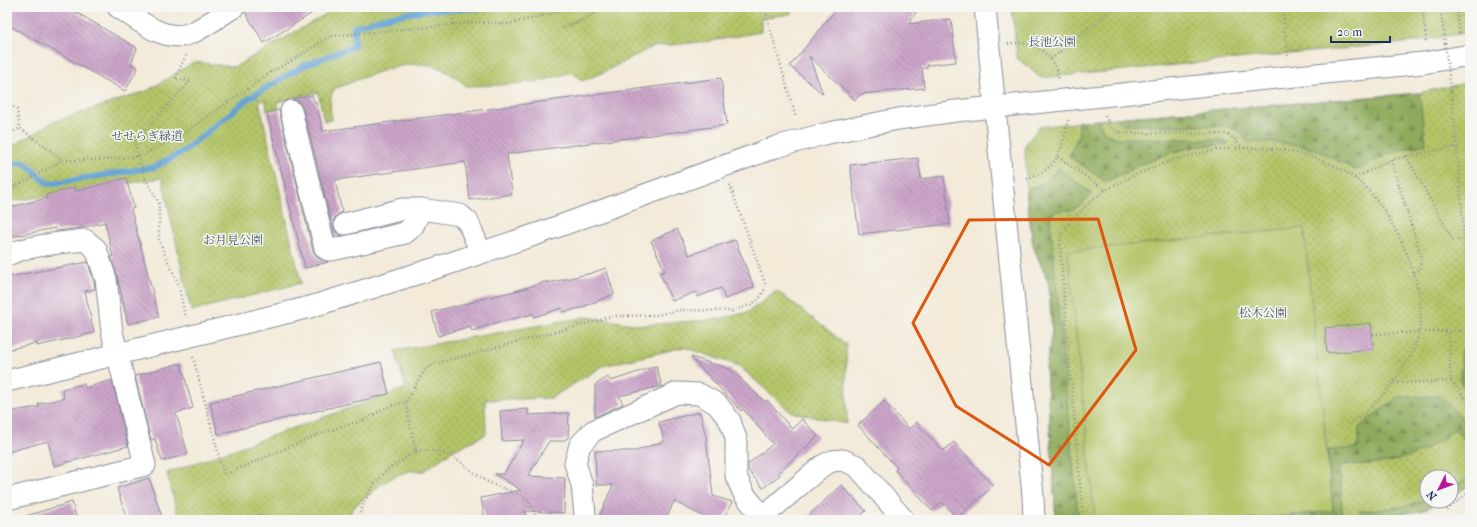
<svg xmlns="http://www.w3.org/2000/svg" width="1477" height="527" viewBox="0 0 1477 527" font-family="'IM FELL French Canon','Noto Serif JP',serif">
	<style>
		.grass { fill: url(#grass-dots); stroke: #687a63 }
		.forest { fill: url(#forest-firs); stroke: #556c5d }
		.pitch { fill: #b4c568; stroke: #687a63 }
		.lines { fill: none; stroke-linecap: round; stroke-linejoin: round }
		.stream { stroke: #61a1d4; stroke-width: 6 }
		.building { fill: url(#building-back-hatch) }
		.minor-casing { stroke: #878c9b; stroke-width: 23 }
		.path { stroke: #878c9b; stroke-width: 2.5; stroke-dasharray: 1 3; stroke-linecap: butt }
		.minor { stroke: #fff; stroke-width: 21 }
		.path-bridge { stroke: #878c9b; stroke-width: 2.5; stroke-dasharray: 1 3; stroke-linecap: butt }
		.marked { fill: none; stroke: #de5710; stroke-width: 3; stroke-linejoin: round }
		.labels { text-anchor: middle; dominant-baseline: central; stroke-width: 3; stroke-linejoin: round; paint-order: stroke }
		.park-label { font-size: 12px; fill: #415460; stroke: #f6f6f2 }
	</style>
	<defs>
		<pattern id="grass-dots" width="8" height="8" patternUnits="userSpaceOnUse"><rect width="8" height="8" fill="#b4c568"/><path d="M2 2h.1M6 6h.1" fill="none" stroke="#92a059" stroke-width="1.8" stroke-linecap="round"/></pattern>
		<pattern id="forest-firs" width="22" height="20" patternUnits="userSpaceOnUse"><rect width="22" height="20" fill="#8faa5c"/><path d="M5 1l3.5 6h-7zM16 11l3.5 6h-7z" fill="#748b4f"/></pattern>
		<pattern id="building-back-hatch" width="6" height="6" patternUnits="userSpaceOnUse"><rect width="6" height="6" fill="#cca6c9"/><path d="M-1 5l2 2M0 0l6 6M5-1l2 2" fill="none" stroke="#a588a6"/></pattern>
	</defs>
	<rect width="100%" height="100%" fill="#f6f6f2"/>
	<filter id="ink" filterUnits="userSpaceOnUse"><feTurbulence type="fractalNoise" baseFrequency=".025" numOctaves="2"/><feDisplacementMap in="SourceGraphic" scale="8" xChannelSelector="R" yChannelSelector="G"/><feConvolveMatrix kernelMatrix="1 2 1 2 8 2 1 2 1" color-interpolation-filters="sRGB"/></filter>
	<filter id="wash" filterUnits="userSpaceOnUse"><feTurbulence type="fractalNoise" baseFrequency=".012" numOctaves="4" result="noise"/><feDisplacementMap in="SourceGraphic" scale="16" xChannelSelector="R" yChannelSelector="G"/><feGaussianBlur stdDeviation="0.9" result="paint"/><feColorMatrix in="noise" values="0 0 0 0 0 0 0 0 0 0 0 0 0 0 0 0 0 1.4 0 .05"/><feComposite in="paint" operator="in"/></filter>
	<g filter="url(#wash)">
		<rect width="100%" height="100%" fill="#f3ead8"/>
		<g class="grass">
			<path d="M329,7H600L562,28L601,7H796L791,14L761,18V32L710,41L652,47L604,72L582,81L572,72L541,81L500,85L466,86C458,78 440,66 429,65C396,61 364,78 334,89L330,99L331,120L324,121L318,92L277,102L279,108L267,111L266,100L259,101L301,283L191,311L162,178L7,202V149L53,122L147,91L194,62L235,67L331,11Z"/>
			<path d="M1012,7H1470V32L1413,42L1041,78L1017,58Z"/>
			<path d="M1470,82V485L1451,497V477H1427V501H1442L1421,511L1365,520H1056L1046,368L1052,332L1049,284L1033,246L1026,190L1025,145L1039,127L1115,118L1419,93Z"/>
			<path d="M777,291L846,344L847,424L791,412L739,366L684,347L603,366L551,398L485,400L486,434L452,451L424,471H409L395,476L382,484L354,507L346,520H179L167,473L406,388L395,351L586,317L641,325L720,319L748,312Z"/>
		</g>
		<g class="forest">
			<path d="M1419,93L1426,144L1395,151L1355,170C1341,162 1325,153 1310,148C1289,142 1268,142 1247,142L1241,131L1225,126L1122,125L1115,118Z"/>
			<path d="M1098,120L1105,134L1119,138L1222,140L1229,144C1220,145 1211,145 1201,146C1168,150 1136,167 1106,182L1069,156L1079,134L1078,121Z"/>
			<path d="M1058,168L1092,194L1079,206L1071,210L1055,211L1050,218L1078,515L1074,520H1056L1046,368L1052,332L1049,284L1033,246L1026,190C1041,185 1048,179 1058,168Z"/>
			<path d="M1470,348V390L1468,392L1461,384V349Z"/>
			<path d="M1440,396L1470,426V447L1455,429C1439,441 1423,453 1404,458C1383,465 1360,464 1339,465L1343,520H1242L1333,511L1328,450L1358,448L1359,427L1398,397Z"/>
			<path d="M1470,477V485L1451,497V488Z"/>
			<path d="M1427,499V501H1442L1421,511L1380,518L1359,520L1360,511C1382,509 1406,508 1427,499Z"/>
		</g>
		<path class="pitch" d="M1304,228L1333,511L1242,520H1095L1068,251Z"/>
		<g class="lines">
			<path class="stream" d="M7,165L24,162L48,184L155,167L184,151L249,98L303,66L354,46V27L383,18L427,10L523,7"/>
		</g>
		<g id="blocks">
			<g class="building">
				<path d="M7,7H67L137,48L131,64L138,68L125,91L7,24Z"/>
				<path d="M246,7H322L264,43L245,12Z"/>
				<path d="M838,7H920L908,24L951,19L956,62L927,65V68H922L924,88L861,94L855,100L809,56L823,94L790,66Z"/>
				<path d="M721,78L727,125L507,154L512,194L470,200L465,162L335,180L342,212L336,216L333,221V227L336,232L342,235L335,237L303,108L299,102L293,99L312,95L314,102H316L323,131Z"/>
				<path d="M279,110L313,251L318,258L328,262L305,268L267,113Z"/>
				<path d="M918,158L921,179L944,176L950,224L859,234L850,165Z"/>
				<path d="M126,178L134,208L131,209L159,317L128,324L117,275L111,257H113L105,222L81,228L56,231L55,228L10,237L7,227V208L47,198L46,195L75,187L76,191Z"/>
				<path d="M677,229L689,255L735,240L754,287L725,299L721,288L697,297L696,292L672,301L660,273L665,271L651,241Z"/>
				<path d="M88,262L94,282L95,289L85,291L94,333L37,346V343L7,350V277Z"/>
				<path d="M606,268L614,294L585,306V307L563,312L562,308L534,317L533,314L495,323L472,331L470,326L438,336L432,312L454,306L455,307L485,298L519,290L548,281V283L592,273Z"/>
				<path d="M1371,323L1373,349L1327,353L1325,328Z"/>
				<path d="M691,357L730,369L765,402L767,400L792,429L802,419L818,436L778,473L780,475L763,488L748,470V464L773,444L743,409L741,411Z"/>
				<path d="M381,362L389,394L218,434L210,402Z"/>
				<path d="M181,363L193,408L176,413L188,454L162,461L155,439L151,440L135,376Z"/>
				<path d="M656,366L662,386L619,396L623,404L595,417V385L608,377L611,381Z"/>
				<path d="M112,380L128,446L54,466L48,441L7,452V412L39,407L38,404L64,398L62,389L84,384L85,388Z"/>
				<path d="M884,401L909,429L916,422L943,451L954,442L993,486L957,518L942,502L932,511L895,470L897,468L858,425Z"/>
				<path d="M528,409V415L569,413L568,438L562,441H549L528,476L565,478L564,513L525,511L527,520H485L481,498L521,490L495,474H504L524,440L502,441L500,411Z"/>
				<path d="M700,412L706,437L713,496L732,502L723,520H710L674,501L666,520H598L613,485H596L595,451H636L664,441L659,422Z"/>
				<path d="M149,478L163,520H127L117,488Z"/>
				<path d="M841,485L866,511L856,520H804Z"/>
				<path d="M72,502L77,520H27L26,516Z"/>
			</g>
		</g>
	</g>
	<g filter="url(#ink)">
		<use href="#blocks" fill-opacity="0" stroke="#878c9b" stroke-width="1"/>
		<g class="lines">
			<g class="minor-casing">
				<g id="minor">
					<path d="M118,7C139,20 165,44 191,33C204,28 222,14 234,7"/>
					<path d="M985,7L1033,496L1034,520"/>
					<path d="M291,111L325,248L328,250H332L405,233L413,226L421,209"/>
					<path d="M345,224L403,209H421L460,215L468,222L481,253"/>
					<path d="M7,255C31,245 59,243 85,240L96,249L106,279L112,332L145,465L7,499"/>
					<path d="M7,381L310,307L439,267L543,232L776,147L824,134L898,119L956,111L1423,63L1470,55"/>
					<path d="M584,520L585,514L582,485L575,463L580,445L593,431L677,393L699,394L717,404L730,421L736,439V476L744,494L765,520"/>
					<path d="M759,520L822,466L832,461L843,460L857,466L904,520"/>
				</g>
			</g>
			<g class="path">
				<path d="M453,7V24"/>
				<path d="M764,7L796,118"/>
				<path d="M1282,7L1288,57"/>
				<path d="M1440,7L1443,27"/>
				<path d="M1426,41L1423,12L1456,7L1460,36"/>
				<path d="M1008,44C1012,43 1017,43 1021,43C1040,43 1057,61 1059,79"/>
				<path d="M1051,59L1115,7"/>
				<path d="M1451,91C1459,159 1462,227 1470,295"/>
				<path d="M7,102L17,110L20,128L63,160"/>
				<path d="M1105,116L1111,128L1122,133L1227,134L1236,140L1242,149"/>
				<path d="M7,135L20,128"/>
				<path d="M1406,156L1453,240L1464,239"/>
				<path d="M1058,157L1105,190"/>
				<path d="M1391,160L1421,256V269L1414,273"/>
				<path d="M1355,178L1391,160L1431,151L1458,147"/>
				<path d="M1023,180C1030,178 1037,175 1043,172C1061,161 1064,138 1068,120"/>
				<path d="M730,185L766,286"/>
				<path d="M7,191L63,160H104L143,155L184,133L273,71L291,61L331,36L479,22L508,24L551,14L568,7"/>
				<path d="M185,315L178,283L165,255L159,239V203L145,178L134,141L191,81L175,79L186,55"/>
				<path d="M1373,334L1470,330"/>
				<path d="M193,357L224,475L317,435L346,425L362,421L385,408L406,402"/>
				<path d="M1451,381L1465,398L1470,395"/>
				<path d="M1394,383L1451,381L1448,331"/>
				<path d="M1465,398L1470,404"/>
				<path d="M416,451C453,447 460,465 488,482C500,488 514,491 525,498C532,503 534,513 537,520"/>
				<path d="M1447,510L1470,491"/>
				<path d="M357,520L370,490L387,470L416,451L409,420L406,402L419,379L426,369L434,364L615,316L656,315L681,310L732,311L750,305L759,299L766,287"/>
				<path d="M1083,520L1060,247C1061,243 1060,238 1061,234C1064,224 1096,196 1106,190C1111,187 1117,184 1123,181C1176,154 1239,139 1298,153C1316,157 1341,168 1356,179C1392,208 1429,285 1419,332C1413,360 1384,397 1363,415C1358,419 1352,422 1347,425"/>
			</g>
			<use href="#minor" class="minor"/>
			<path class="path-bridge" d="M1443,27L1451,91"/>
		</g>
	</g>
	<path class="marked" d="M1098,219L1136,350L1049,465L956,406L913,323L969,220Z"/>
	<g class="labels">
		<g class="park-label">
			<text x="1052" y="42">長池公園</text>
			<text x="147" y="136">せせらぎ緑道</text>
			<text x="233" y="240">お月見公園</text>
			<text x="1263" y="313">松木公園</text>
		</g>
	</g>
	<rect width="1477" height="527" fill="none" stroke="#f6f6f2" stroke-width="24"/>
	<g transform="translate(1439 489) rotate(228)"><circle r="19" fill="#f6f6f2" stroke="#9ea6b7"/>
	<path d="M0-3L7 15L0 10L-7 15Z" fill="#b5179e"/>
	<text y="-6" font-size="11" font-weight="bold" text-anchor="middle" fill="#1b2f5e">N</text>
	</g>
	<path d="M1331 36v6h59v-6" fill="none" stroke="#1b2f5e" stroke-width="2"/>
	<text x="1337" y="36" font-size="12" fill="#1b2f5e" stroke="#f6f6f2" stroke-width="3" paint-order="stroke">20 m</text>
</svg>
